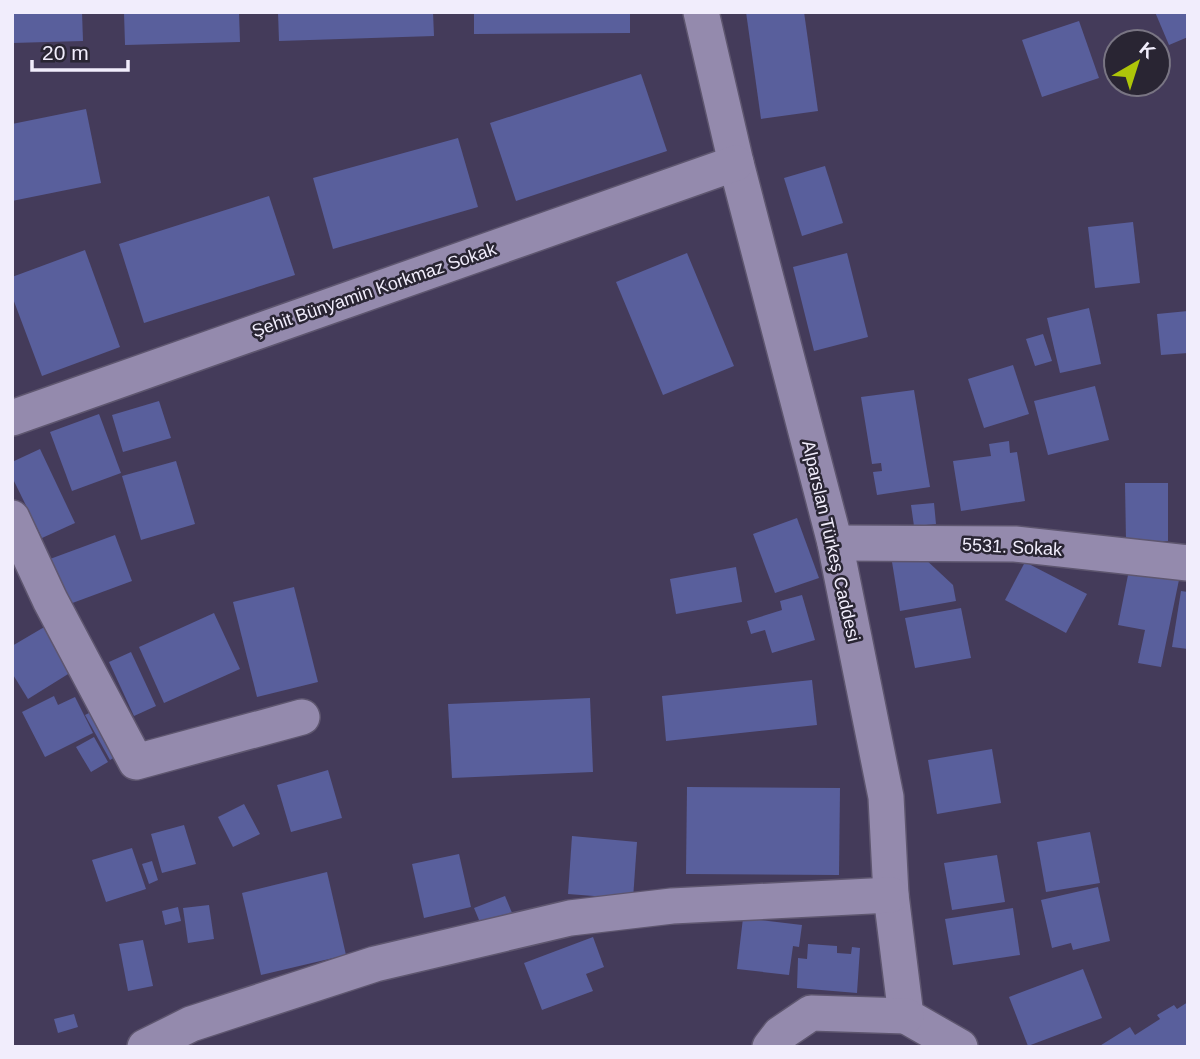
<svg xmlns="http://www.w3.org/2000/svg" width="1200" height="1059" viewBox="0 0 1200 1059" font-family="Arial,sans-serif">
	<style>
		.building { fill: #595f9c }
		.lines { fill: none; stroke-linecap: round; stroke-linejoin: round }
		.minor-casing { stroke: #5e566f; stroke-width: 38 }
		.minor { stroke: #948aad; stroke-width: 35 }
		.labels { text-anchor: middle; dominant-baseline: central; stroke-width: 5; stroke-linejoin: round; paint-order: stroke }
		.street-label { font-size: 18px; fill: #f1edfc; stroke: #292533 }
	</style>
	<rect width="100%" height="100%" fill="#443b5a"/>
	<g class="building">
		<path d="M12,12H82L83,41L12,43Z"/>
		<path d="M124,12H239L240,42L125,45Z"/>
		<path d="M278,12H433L434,36L279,41Z"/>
		<path d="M474,12H630V33L474,34Z"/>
		<path d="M746,12H804L818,111L761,119Z"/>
		<path d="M1155,12H1188V37L1169,45Z"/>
		<path d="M1079,21L1099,78L1042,97L1022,40Z"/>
		<path d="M641,74L667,151L516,201L490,123Z"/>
		<path d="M86,109L101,183L12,201V124Z"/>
		<path d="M458,138L478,207L333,249L313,178Z"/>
		<path d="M825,166L843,223L802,236L784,178Z"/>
		<path d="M269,196L295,275L144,323L119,244Z"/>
		<path d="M1133,222L1140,283L1095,288L1088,227Z"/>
		<path d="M85,250L120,347L42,376L12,296V277Z"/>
		<path d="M687,253L734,366L663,395L616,282Z"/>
		<path d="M847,253L868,337L814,351L793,267Z"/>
		<path d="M1089,308L1101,364L1060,373L1047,318Z"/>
		<path d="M1188,311V353L1161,355L1157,314Z"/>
		<path d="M1043,334L1052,361L1035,366L1026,339Z"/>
		<path d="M1013,365L1029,414L984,428L968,379Z"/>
		<path d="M1095,386L1109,440L1048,455L1034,401Z"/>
		<path d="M914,390L930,487L877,495L873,472L882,471L881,463L872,464L861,397Z"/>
		<path d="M159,401L171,438L123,452L112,415Z"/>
		<path d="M99,414L121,473L72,491L50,432Z"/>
		<path d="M1009,441L1010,453L1017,452L1025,501L961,511L953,461L991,456L989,444Z"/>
		<path d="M40,449L75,523L42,538L12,477V462Z"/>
		<path d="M176,461L195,524L141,540L122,476Z"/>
		<path d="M1125,483H1168V541H1126Z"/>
		<path d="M934,503L936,524L914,526L911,505Z"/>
		<path d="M797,518L819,578L775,593L753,534Z"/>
		<path d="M115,535L132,581L67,605L50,559Z"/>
		<path d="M923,557L953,585L956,601L900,611L892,562Z"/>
		<path d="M1025,562L1087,594L1066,633L1005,600Z"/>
		<path d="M1130,565L1180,575L1161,667L1138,663L1145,630L1118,625Z"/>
		<path d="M736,567L742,602L676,614L670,579Z"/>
		<path d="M294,587L318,682L257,697L233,602Z"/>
		<path d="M1181,591L1188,592V649L1172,647Z"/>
		<path d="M802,595L815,640L772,653L765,630L751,634L747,621L782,610L780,601Z"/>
		<path d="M961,608L971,658L915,668L905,618Z"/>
		<path d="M214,613L240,669L164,703L139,647Z"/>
		<path d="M46,626L73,671L28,699L12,673V646Z"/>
		<path d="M131,652L156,706L134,716L109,662Z"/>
		<path d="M812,680L817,725L666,741L662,696Z"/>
		<path d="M54,696L58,705L75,697L93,733L45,757L22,712Z"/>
		<path d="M590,698L593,772L452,778L448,704Z"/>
		<path d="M97,709L122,753L110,760L85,715Z"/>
		<path d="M94,737L108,762L91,772L76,747Z"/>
		<path d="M992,749L1001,803L937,814L928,760Z"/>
		<path d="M328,770L342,818L291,832L277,785Z"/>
		<path d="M687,787L840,788L839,875L686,874Z"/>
		<path d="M244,804L260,834L233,847L218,817Z"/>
		<path d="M184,825L196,864L162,873L151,834Z"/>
		<path d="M1090,832L1100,883L1046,892L1037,842Z"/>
		<path d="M572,836L637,842L633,899L568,894Z"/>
		<path d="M132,848L146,889L106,902L92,860Z"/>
		<path d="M459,854L471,907L424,918L412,864Z"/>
		<path d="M997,855L1005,902L952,910L944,863Z"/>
		<path d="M152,861L158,880L149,884L142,864Z"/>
		<path d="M327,872L346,955L261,975L242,893Z"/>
		<path d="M1098,887L1110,941L1073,950L1071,943L1052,948L1041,900Z"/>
		<path d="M505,896L515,920L484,932L474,908Z"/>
		<path d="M209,905L214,939L188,943L183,908Z"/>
		<path d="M178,907L181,921L165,925L162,911Z"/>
		<path d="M1013,908L1020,955L953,965L945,919Z"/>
		<path d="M743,918L802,925L799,947L793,946L789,975L737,969Z"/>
		<path d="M593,937L604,967L586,974L593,991L542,1010L524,963Z"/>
		<path d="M143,940L153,986L128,991L119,944Z"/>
		<path d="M808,944L837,946V953L851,954L852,947L860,948L857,993L797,988L798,958L807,959Z"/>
		<path d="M1083,969L1102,1018L1028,1046L1009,997Z"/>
		<path d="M1188,1002V1047H1098L1130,1027L1135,1035L1160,1019L1157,1015L1174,1005L1177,1009Z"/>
		<path d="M74,1014L78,1027L58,1033L54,1019Z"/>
	</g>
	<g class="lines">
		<g class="minor-casing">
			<g id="minor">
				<path d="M701,12L736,163L835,543L886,797L891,895L906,1016L960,1047"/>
				<path d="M12,418L736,163"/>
				<path d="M12,518L50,600L136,762L302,717"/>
				<path d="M835,543L1015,544L1188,563"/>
				<path d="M145,1047L191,1024L375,964L570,918L672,906L891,895"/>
				<path d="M770,1047L780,1034L811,1013L906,1016"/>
			</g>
		</g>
		<use href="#minor" class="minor"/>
	</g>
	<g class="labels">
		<g class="street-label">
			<text transform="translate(374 290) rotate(-19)">Şehit Bünyamin Korkmaz Sokak</text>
			<text transform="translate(831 541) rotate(77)">Alparslan Türkeş Caddesi</text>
			<text transform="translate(1012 547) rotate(3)">5531. Sokak</text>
		</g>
	</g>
	<rect width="1200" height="1059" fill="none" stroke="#f1edfc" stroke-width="28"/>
	<g transform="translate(1137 63) rotate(39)"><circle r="33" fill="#292533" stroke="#797583" stroke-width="2"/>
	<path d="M0-5L12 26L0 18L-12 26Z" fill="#aec509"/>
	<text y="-10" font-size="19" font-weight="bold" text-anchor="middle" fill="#f1edfc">K</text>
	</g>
	<path d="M32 60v10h96v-10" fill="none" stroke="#f1edfc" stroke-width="3.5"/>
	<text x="42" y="60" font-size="21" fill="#f1edfc" stroke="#292533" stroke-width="5" paint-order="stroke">20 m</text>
</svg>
